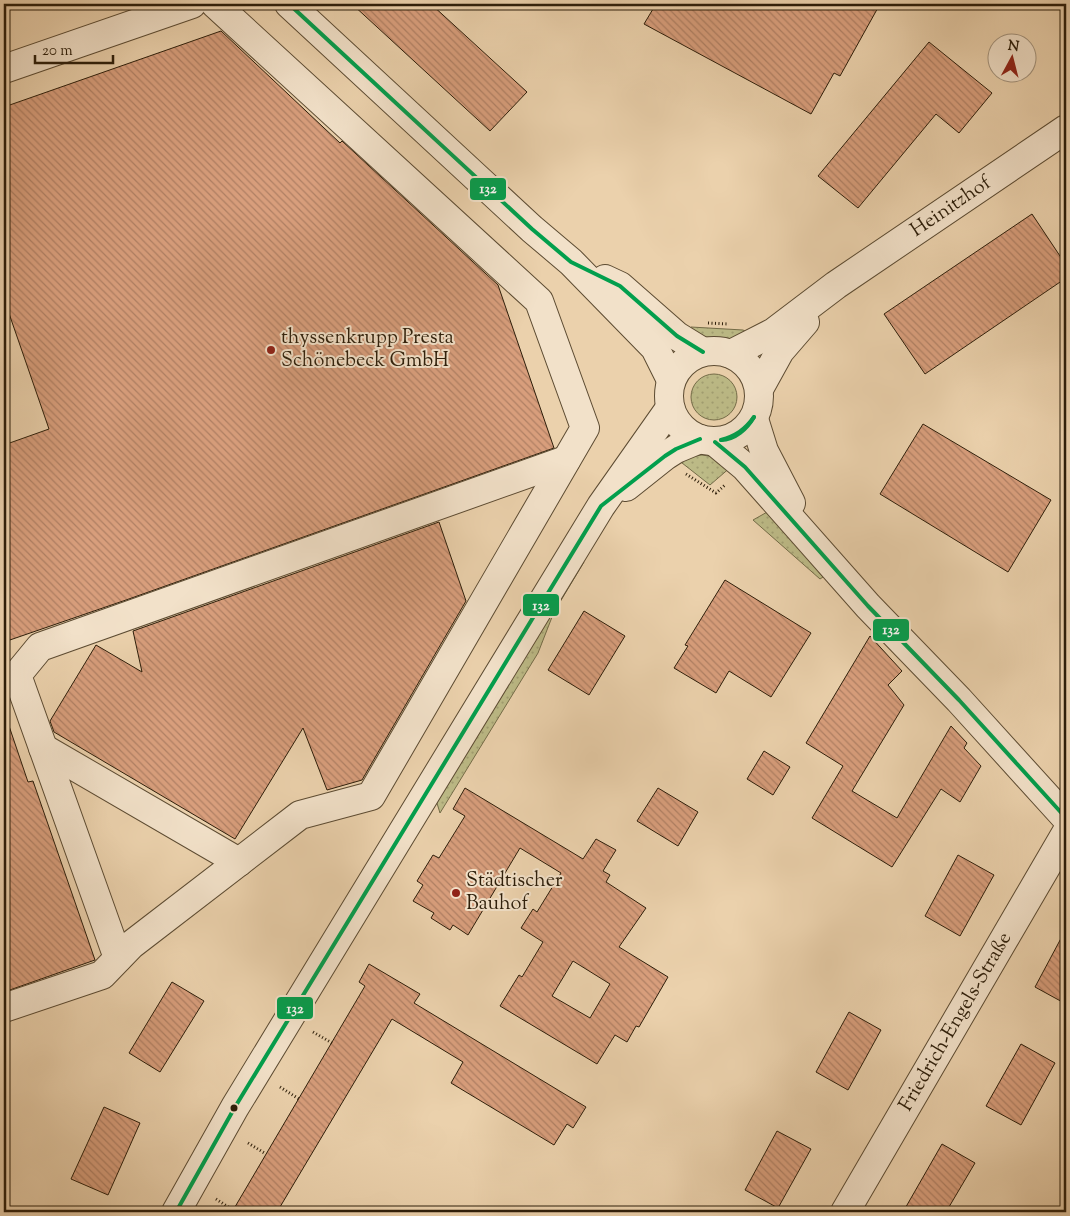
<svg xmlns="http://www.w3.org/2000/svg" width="1070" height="1216" viewBox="0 0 1070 1216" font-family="'Sorts Mill Goudy',serif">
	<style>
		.grass { fill: url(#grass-dots); stroke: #746c48 }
		.building { fill: url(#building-back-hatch); stroke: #2d1e0a; fill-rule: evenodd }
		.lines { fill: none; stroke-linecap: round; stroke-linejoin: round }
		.minor-casing { stroke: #5c4b32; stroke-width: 30 }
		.path { stroke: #2d1e0a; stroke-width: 3; stroke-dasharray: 1 2.5; stroke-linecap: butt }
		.minor { stroke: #f2e1c9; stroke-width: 28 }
		.bus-1-casing { stroke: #f2e1c9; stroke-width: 8 }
		.bus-1 { stroke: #029f4d; stroke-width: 4 }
		.poi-dot { fill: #8f2418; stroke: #f2e1c9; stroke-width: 2 }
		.bus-dot { fill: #2d1e0a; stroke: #f2e1c9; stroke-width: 2 }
		.labels { text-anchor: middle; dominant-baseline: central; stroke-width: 4; stroke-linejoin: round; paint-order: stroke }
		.street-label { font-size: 20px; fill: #2d1e0a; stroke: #f2e1c9 }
		.poi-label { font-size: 20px; fill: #2d1e0a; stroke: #f2e1c9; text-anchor: start }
		.line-badge { stroke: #f2e1c9; stroke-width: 2 }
		.badge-label { font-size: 14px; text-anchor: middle; font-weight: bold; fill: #fff }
	</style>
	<defs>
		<pattern id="grass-dots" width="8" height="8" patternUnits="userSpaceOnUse" patternTransform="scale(1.25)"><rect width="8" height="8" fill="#bcba86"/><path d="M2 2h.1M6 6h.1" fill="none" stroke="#a29f72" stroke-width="1.8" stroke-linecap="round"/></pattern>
		<pattern id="building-back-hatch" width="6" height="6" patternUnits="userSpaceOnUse" patternTransform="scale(1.25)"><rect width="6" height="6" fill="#d89e7c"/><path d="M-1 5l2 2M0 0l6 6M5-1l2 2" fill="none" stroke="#b08064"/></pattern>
	</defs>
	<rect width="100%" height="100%" fill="#ebd1ac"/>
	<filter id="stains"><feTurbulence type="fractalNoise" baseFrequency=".004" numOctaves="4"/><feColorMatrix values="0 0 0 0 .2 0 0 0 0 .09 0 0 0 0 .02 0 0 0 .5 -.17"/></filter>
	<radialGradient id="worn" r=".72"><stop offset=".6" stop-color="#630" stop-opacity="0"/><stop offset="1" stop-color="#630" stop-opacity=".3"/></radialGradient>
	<g class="grass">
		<path d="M691,327L743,330L747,332L728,340L704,338L686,332Z"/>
		<circle cx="714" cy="397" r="23"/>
		<path d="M702,455L715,457L732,466L710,485L677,459Z"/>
		<path d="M769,511L823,577L820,579L753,520Z"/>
		<path d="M581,560L584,562L554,612L538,653L440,813L436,800Z"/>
	</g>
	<g class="building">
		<path d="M352,4H431L527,92L490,131Z"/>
		<path d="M656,4H880L840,76L834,73L811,114L644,24Z"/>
		<path d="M221,31L340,143L342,141L498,285L554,448L126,600L4,642V445L49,429L4,299V107Z"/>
		<path d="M929,42L992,93L959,133L936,114L858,208L818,176Z"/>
		<path d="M1032,214L1066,265V278L925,374L884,314Z"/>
		<path d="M923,424L1051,500L1008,572L880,494Z"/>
		<path d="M439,522L466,601L362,780L327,790L303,728L235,839L54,732L50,721L96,645L142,672L133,631Z"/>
		<path d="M725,580L811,633L771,697L729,671L716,693L674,668L688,646L685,645Z"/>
		<path d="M584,611L625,636L589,695L548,670Z"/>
		<path d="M870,636L902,671L888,685L904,705L852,791L897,818L951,726L967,743L964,748L981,766L960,802L941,789L892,867L812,818L843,766L806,743Z"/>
		<path d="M7,720L28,782L33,781L95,960L4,992V721Z"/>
		<path d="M764,751L790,767L773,795L747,779Z"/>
		<path d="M465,788L583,859L596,839L616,850L603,871L610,875L606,882L646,908L619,947L668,977L639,1027L636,1026L627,1042L615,1035L597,1064L500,1006L519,975L522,977L543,942L521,928L533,909L537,912L561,873L520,848L468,935L453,925L450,930L431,918L434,913L413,901L423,885L417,881L433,855L439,858L465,816L453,809ZM573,961L610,984L590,1018L552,996Z"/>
		<path d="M658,788L698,812L678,846L637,821Z"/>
		<path d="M958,855L994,875L960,936L925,916Z"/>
		<path d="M1066,929V1004L1035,987Z"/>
		<path d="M369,964L420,994L414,1003L586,1107L573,1128L567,1124L554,1145L451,1083L463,1062L392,1019L277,1212H232L365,986L359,982Z"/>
		<path d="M172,982L204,1001L160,1072L129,1053Z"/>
		<path d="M849,1012L881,1030L848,1090L816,1072Z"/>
		<path d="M1021,1044L1055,1063L1021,1125L986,1106Z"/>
		<path d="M104,1107L140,1123L108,1195L71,1179Z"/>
		<path d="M777,1131L811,1149L778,1208L745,1190Z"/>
		<path d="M942,1144L975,1163L946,1212H903Z"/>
	</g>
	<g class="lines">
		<g class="minor-casing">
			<g id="minor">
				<path d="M289,4L532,229L571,262L655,348L671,380"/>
				<path d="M4,69L192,4"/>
				<path d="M605,279L620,286L677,336L703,352"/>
				<circle cx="714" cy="396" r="45"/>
				<path id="s1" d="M731,354L774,332L836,285L1066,129"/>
				<path d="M759,389L780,351L805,322"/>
				<path d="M754,419L764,451L791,503"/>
				<path d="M715,442L745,467L868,606L959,700L1066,818"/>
				<path d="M626,487L665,456L676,449L700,439"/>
				<path d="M43,748L239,862"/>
				<path d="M118,958L17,675L40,647L566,460"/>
				<path d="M4,1008L102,975L131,945L300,815L371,796L585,428L539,301L215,4"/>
				<path d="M176,1212L235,1107L601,506L670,408"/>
				<path id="s2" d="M845,1212L1066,833"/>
			</g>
		</g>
		<g class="path">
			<path d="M708,323L729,324"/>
			<path d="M686,474L716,493L725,485"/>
			<path d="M313,1032L332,1043"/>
			<path d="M280,1087L299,1099"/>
			<path d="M248,1143L266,1154"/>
			<path d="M216,1199L233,1210"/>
		</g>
		<use href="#minor" class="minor"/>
		<g class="bus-1-casing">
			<g id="bus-1">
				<path d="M289,4L532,229L571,262L620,286L677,336L703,352"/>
				<path d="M721,440C735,436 745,430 754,417"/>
				<path d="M721,440C735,440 747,429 754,417"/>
				<path d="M715,442L745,467L868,606L959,700L1066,818"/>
				<path d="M176,1212L235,1107L601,506L665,456L676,449L700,439"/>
			</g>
		</g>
		<use href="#bus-1" class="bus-1"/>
	</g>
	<g class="poi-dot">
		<circle cx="271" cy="350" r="5"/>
		<circle cx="456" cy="893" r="5"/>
	</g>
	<circle class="bus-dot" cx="234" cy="1108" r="4.5"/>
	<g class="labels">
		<g class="street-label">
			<text stroke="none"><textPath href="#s1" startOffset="265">Heinitzhof</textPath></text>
			<text stroke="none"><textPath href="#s2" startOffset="220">Friedrich-Engels-Straße</textPath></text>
		</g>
		<g class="poi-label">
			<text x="281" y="338">thyssenkrupp Presta<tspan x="281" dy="23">Schönebeck GmbH</tspan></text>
			<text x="466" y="881">Städtischer<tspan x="466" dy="23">Bauhof</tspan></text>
		</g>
	</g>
	<g class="line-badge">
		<rect x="469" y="177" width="38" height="24" rx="5" fill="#029f4d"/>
		<rect x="522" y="593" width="38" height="24" rx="5" fill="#029f4d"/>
		<rect x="872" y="618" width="38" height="24" rx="5" fill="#029f4d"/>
		<rect x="276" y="996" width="38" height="24" rx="5" fill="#029f4d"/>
	</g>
	<g class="badge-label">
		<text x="488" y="193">132</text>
		<text x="541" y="610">132</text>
		<text x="891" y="634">132</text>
		<text x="295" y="1013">132</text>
	</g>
	<rect width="1070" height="1216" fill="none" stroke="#ebd1ac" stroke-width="20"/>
	<rect x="5" y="5" width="1060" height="1206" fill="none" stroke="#2d1e0a" stroke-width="2.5"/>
	<rect x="10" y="10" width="1050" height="1196" fill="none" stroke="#2d1e0a"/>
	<g transform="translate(1012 58) rotate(7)"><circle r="24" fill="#f2e1c9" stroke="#a3937d"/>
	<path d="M0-4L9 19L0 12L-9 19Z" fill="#8f2418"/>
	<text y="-8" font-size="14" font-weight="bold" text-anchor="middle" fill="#2d1e0a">N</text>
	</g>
	<path d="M35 55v8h78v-8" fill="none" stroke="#2d1e0a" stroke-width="2.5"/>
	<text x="42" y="55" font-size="15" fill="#2d1e0a" stroke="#f2e1c9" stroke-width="4" paint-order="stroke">20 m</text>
	<rect width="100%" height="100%" filter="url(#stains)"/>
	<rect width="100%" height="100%" fill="url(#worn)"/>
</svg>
